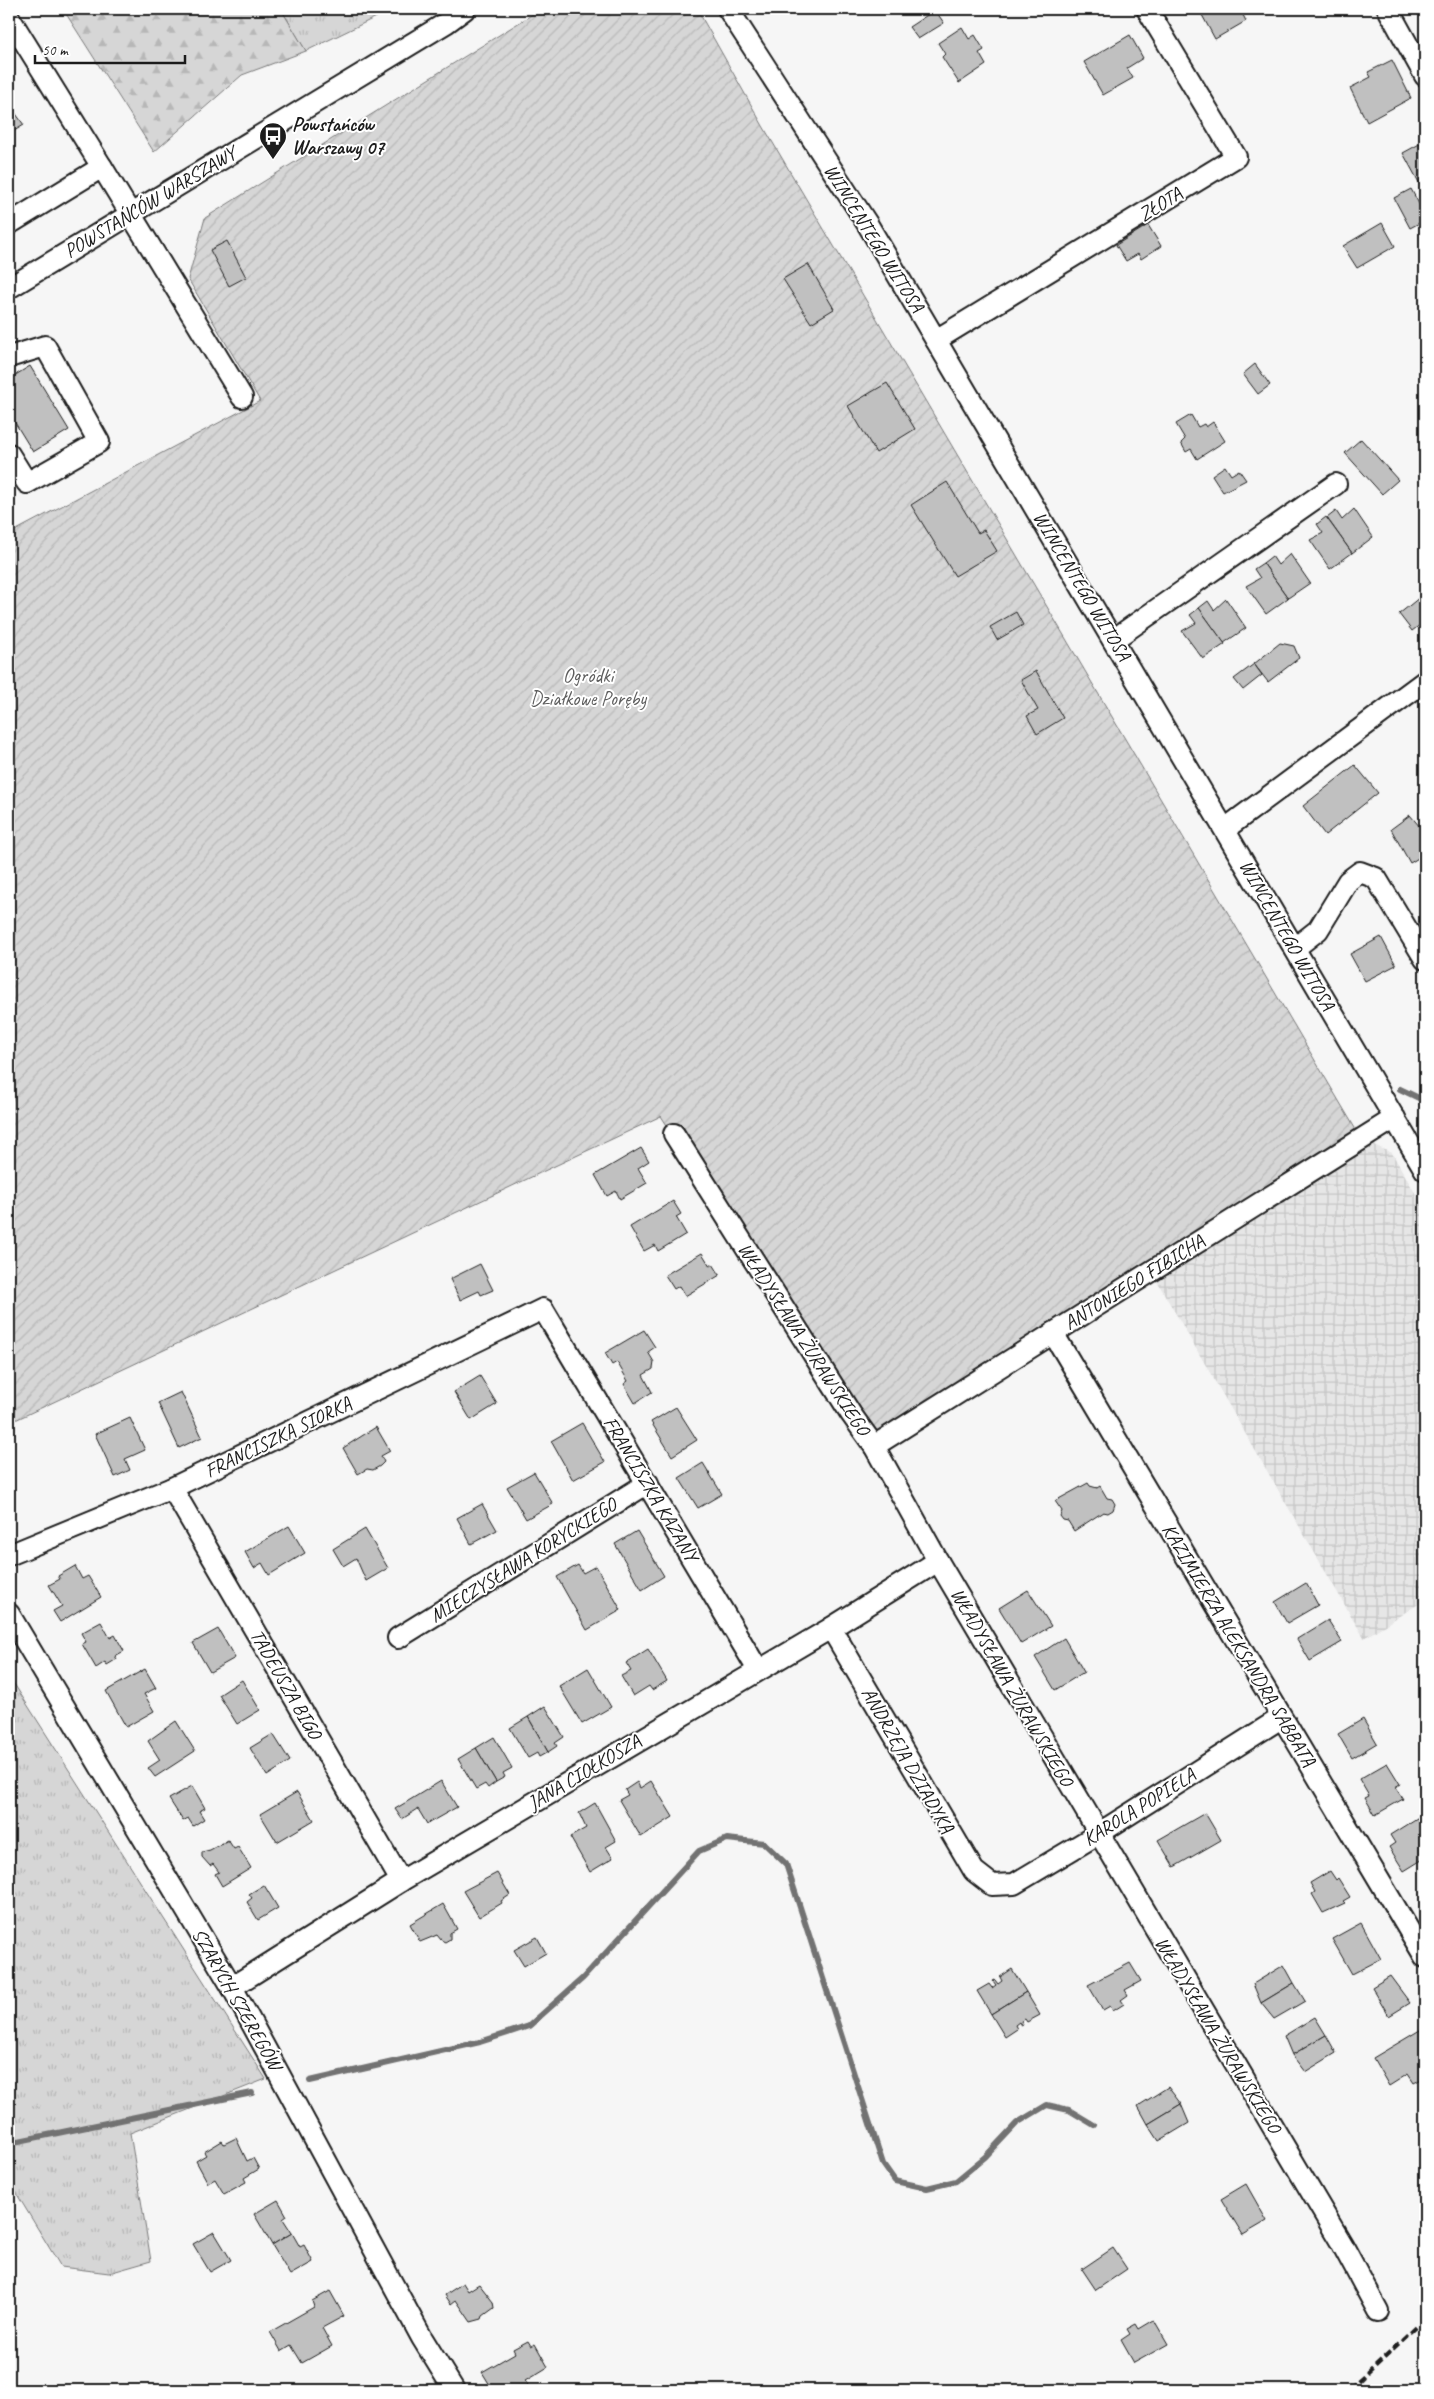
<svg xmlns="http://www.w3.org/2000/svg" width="1434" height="2399" viewBox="0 0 1434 2399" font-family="Caveat,sans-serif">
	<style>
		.industrial { fill: url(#industrial-grid) }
		.grass { fill: url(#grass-tufts); stroke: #797979 }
		.forest { fill: url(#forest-firs); stroke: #797979 }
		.garden { fill: url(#garden-furrows); stroke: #797979 }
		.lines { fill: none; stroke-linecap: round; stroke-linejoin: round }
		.stream { stroke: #727272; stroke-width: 6 }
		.building { fill: #c0c0c0; stroke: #1c1c1c }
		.minor-casing { stroke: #1c1c1c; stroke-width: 24 }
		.minor { stroke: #fff; stroke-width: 20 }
		.rail { stroke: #1c1c1c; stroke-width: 4; stroke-dasharray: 8 4; stroke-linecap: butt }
		.labels { text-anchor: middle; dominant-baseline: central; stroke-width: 4; stroke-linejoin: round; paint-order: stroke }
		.poi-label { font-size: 20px; font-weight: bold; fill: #1c1c1c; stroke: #fff; text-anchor: start }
		.street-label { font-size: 20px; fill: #1c1c1c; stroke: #fff }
		.park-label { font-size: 20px; fill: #5d5d5d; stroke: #fff }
	</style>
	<defs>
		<pattern id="industrial-grid" width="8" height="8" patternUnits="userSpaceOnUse" patternTransform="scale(1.25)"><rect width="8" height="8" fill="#e6e6e6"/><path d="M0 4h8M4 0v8" fill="none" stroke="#c5c5c5"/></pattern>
		<pattern id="grass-tufts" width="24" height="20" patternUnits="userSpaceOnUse" patternTransform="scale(1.25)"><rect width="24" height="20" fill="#d6d6d6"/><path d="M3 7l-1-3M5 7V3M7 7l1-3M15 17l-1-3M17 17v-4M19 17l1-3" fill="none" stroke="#b7b7b7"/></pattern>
		<pattern id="forest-firs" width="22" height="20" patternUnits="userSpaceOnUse" patternTransform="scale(1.25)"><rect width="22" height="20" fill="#d6d6d6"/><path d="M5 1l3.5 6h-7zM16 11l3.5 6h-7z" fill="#b7b7b7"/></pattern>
		<pattern id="garden-furrows" width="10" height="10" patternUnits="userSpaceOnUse" patternTransform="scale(1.25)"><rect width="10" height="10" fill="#d6d6d6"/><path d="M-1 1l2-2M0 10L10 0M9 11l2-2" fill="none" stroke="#b7b7b7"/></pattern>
	</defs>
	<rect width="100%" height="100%" fill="#f6f6f6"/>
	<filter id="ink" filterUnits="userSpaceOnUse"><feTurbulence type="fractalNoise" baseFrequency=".02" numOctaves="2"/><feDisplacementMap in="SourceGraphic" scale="10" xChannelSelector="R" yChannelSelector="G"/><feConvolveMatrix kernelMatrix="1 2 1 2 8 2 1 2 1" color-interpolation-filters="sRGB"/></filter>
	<g filter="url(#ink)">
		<path class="industrial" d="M1362,1140L1392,1153L1425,1210V1600L1364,1638L1151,1271Z"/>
		<g class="grass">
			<path d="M281,9H393L306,51Z"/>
			<path d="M9,1676L266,2079L130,2133L151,2261L109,2273L61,2267L9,2181Z"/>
		</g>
		<path class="forest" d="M63,9H281L306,51L242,75L154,152Z"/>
		<path class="garden" d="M541,9H697L763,126L1362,1140L874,1446L661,1116L9,1423V534L260,401L188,279L205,218Z"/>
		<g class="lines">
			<g class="stream">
				<path d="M1400,1089L1425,1101"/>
				<path d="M310,2081L480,2042L529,2026L583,1978L699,1851L727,1839L764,1843L786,1864L883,2164L895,2181L927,2188L956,2181L985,2157L1017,2123L1047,2105L1069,2110L1094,2125"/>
				<path d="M9,2143L252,2093"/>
			</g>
		</g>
		<g class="building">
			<path d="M1212,9H1240L1246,21L1215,39L1202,15Z"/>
			<path d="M935,10L944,23L918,39L909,27Z"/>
			<path d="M962,27L969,39L975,35L984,50L979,53L986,65L959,83L942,57L945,54L938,43Z"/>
			<path d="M1130,35L1143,58L1127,68L1133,78L1103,95L1084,62Z"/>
			<path d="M1392,60L1411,98L1367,122L1350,88L1371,77L1368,72Z"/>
			<path d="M9,99L11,107L24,125L9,134Z"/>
			<path d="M1425,141V187L1422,188L1403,153Z"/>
			<path d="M1411,189L1425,215V220L1410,228L1394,198Z"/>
			<path d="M1382,223L1395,246L1357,268L1343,246Z"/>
			<path d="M1148,225L1161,246L1141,259L1138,254L1126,261L1116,245Z"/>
			<path d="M227,241L246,277L229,286L210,250Z"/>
			<path d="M808,264L834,309L811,323L783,279Z"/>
			<path d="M1255,364L1270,385L1258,394L1243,374Z"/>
			<path d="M30,366L69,430L33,452L9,413V379Z"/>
			<path d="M887,383L915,429L876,453L848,406Z"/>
			<path d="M1191,415L1198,427L1204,424L1206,427L1213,422L1225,441L1197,459L1191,449L1186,452L1181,443L1185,439L1176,424Z"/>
			<path d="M1361,439L1398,480L1382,494L1345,453Z"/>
			<path d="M1225,466L1231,475L1239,470L1246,480L1223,492L1212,475Z"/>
			<path d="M947,482L978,533L984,530L997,551L955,576L911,505Z"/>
			<path d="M1354,509L1373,537L1352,553L1327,518L1336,511L1342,520Z"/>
			<path d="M1326,517L1352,553L1330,569L1310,540L1323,533L1317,524Z"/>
			<path d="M1290,554L1310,583L1288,598L1263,563L1272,556L1278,565Z"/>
			<path d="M1263,563L1288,598L1266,614L1246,586L1260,578L1254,569Z"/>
			<path d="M1425,593V621L1412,631L1399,614Z"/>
			<path d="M1226,599L1246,628L1224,643L1199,608L1208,601L1214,610Z"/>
			<path d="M1199,608L1225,644L1203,659L1182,631L1196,623L1190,615Z"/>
			<path d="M1016,612L1023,625L997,640L990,627Z"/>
			<path d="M1280,643L1294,646L1299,658L1268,682L1254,664Z"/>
			<path d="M1254,664L1262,675L1243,690L1234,679Z"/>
			<path d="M1036,671L1063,718L1037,734L1027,716L1038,710L1021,680Z"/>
			<path d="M1355,765L1378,793L1325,835L1303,806Z"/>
			<path d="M1410,815L1425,833V854L1410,863L1391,829Z"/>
			<path d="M1381,937L1396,965L1365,981L1350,954Z"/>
			<path d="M641,1148L649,1161L638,1168L647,1183L620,1199L616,1191L607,1196L595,1175Z"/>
			<path d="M673,1201L681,1214L676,1217L686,1234L658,1251L655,1245L644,1251L630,1227Z"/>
			<path d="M702,1253L710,1266L713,1264L720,1275L685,1296L679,1286L674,1289L665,1275Z"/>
			<path d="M480,1264L493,1290L481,1295L479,1291L460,1300L450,1279Z"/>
			<path d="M644,1330L655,1347L648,1352L654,1362L653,1369L643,1375L652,1392L635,1403L624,1384L628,1381L617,1362L612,1365L605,1353Z"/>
			<path d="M480,1376L497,1404L471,1420L454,1392Z"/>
			<path d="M181,1392L202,1437L179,1448L158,1403Z"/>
			<path d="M676,1407L697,1440L672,1456L651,1422Z"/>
			<path d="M130,1418L145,1450L125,1459L130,1470L115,1477L95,1434Z"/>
			<path d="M582,1423L605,1462L573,1480L551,1441Z"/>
			<path d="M376,1427L390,1451L381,1456L384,1462L380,1466L373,1470L367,1469L358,1474L343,1448Z"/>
			<path d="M703,1463L722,1494L698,1508L679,1478Z"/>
			<path d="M534,1472L553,1504L526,1519L507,1487Z"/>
			<path d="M1088,1483L1090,1486L1097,1488L1100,1486L1107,1498L1112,1499L1115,1504L1113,1510L1108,1513L1103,1512L1074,1531L1068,1521L1063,1520L1060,1516L1062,1511L1055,1501Z"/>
			<path d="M482,1504L497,1530L471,1544L457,1518Z"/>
			<path d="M289,1526L305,1553L269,1575L262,1563L254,1568L245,1552Z"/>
			<path d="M365,1529L388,1568L366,1581L356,1558L343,1566L333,1549Z"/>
			<path d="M637,1531L664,1576L642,1590L615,1544Z"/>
			<path d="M578,1565L583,1573L596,1566L621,1610L587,1630L557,1577Z"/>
			<path d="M75,1566L82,1579L88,1576L101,1597L60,1622L53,1611L62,1606L49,1585L60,1579L58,1576Z"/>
			<path d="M1306,1583L1318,1605L1287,1623L1275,1602Z"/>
			<path d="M1028,1590L1051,1626L1021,1644L999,1608Z"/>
			<path d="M1328,1620L1342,1642L1310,1661L1297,1639Z"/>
			<path d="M101,1622L110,1638L115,1635L124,1651L115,1656L117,1659L107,1665L105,1662L96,1668L82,1644L86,1642L81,1633Z"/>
			<path d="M218,1629L235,1658L210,1672L193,1643Z"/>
			<path d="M1064,1638L1084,1672L1055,1690L1035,1657Z"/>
			<path d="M648,1649L667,1681L652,1690L649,1686L633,1696L621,1676L631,1671L626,1663Z"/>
			<path d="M588,1668L611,1707L582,1724L559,1686Z"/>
			<path d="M145,1669L156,1688L144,1694L154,1711L126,1727L106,1691Z"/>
			<path d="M242,1680L260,1710L237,1724L219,1695Z"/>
			<path d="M545,1706L564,1737L555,1743L557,1746L548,1752L528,1717Z"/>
			<path d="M528,1717L548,1752L539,1757L537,1753L528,1758L510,1728Z"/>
			<path d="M1363,1719L1377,1743L1352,1758L1338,1734Z"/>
			<path d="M176,1721L195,1751L155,1777L148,1768L160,1760L148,1741Z"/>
			<path d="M273,1734L290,1761L267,1776L250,1748Z"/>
			<path d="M494,1737L512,1768L503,1773L505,1777L496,1782L476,1748Z"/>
			<path d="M476,1748L496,1782L488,1788L485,1784L476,1789L458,1759Z"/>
			<path d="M1387,1763L1400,1784L1395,1787L1403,1799L1375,1815L1365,1798L1369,1796L1359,1779Z"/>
			<path d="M441,1781L457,1807L427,1824L418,1809L402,1819L395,1809Z"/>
			<path d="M651,1781L673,1817L641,1837L619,1800L628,1795L625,1790L637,1782L640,1788Z"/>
			<path d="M192,1786L205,1808L199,1811L204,1819L193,1826L188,1818L183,1821L169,1799Z"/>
			<path d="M297,1792L314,1820L277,1842L260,1814Z"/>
			<path d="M595,1803L616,1841L606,1847L613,1858L590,1872L570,1837L586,1828L579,1813Z"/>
			<path d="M1205,1813L1221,1840L1174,1867L1158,1840Z"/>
			<path d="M1425,1813V1858L1404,1871L1389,1847L1395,1843L1390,1835Z"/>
			<path d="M228,1840L234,1849L238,1847L251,1868L222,1886L215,1874L219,1872L213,1864L210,1866L202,1857V1852L210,1850Z"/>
			<path d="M1330,1871L1336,1880L1338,1878L1350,1897L1343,1901L1345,1903L1323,1913L1312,1894L1315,1892L1310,1883Z"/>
			<path d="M497,1873L510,1895L501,1901L502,1903L479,1917L463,1891Z"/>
			<path d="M264,1885L278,1908L258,1920L247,1902L252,1898L249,1894Z"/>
			<path d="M443,1904L457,1929L450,1933V1939L445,1942L441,1940L437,1935L420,1942L410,1924Z"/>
			<path d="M1361,1923L1381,1959L1352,1974L1332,1939Z"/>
			<path d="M537,1937L546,1953L524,1966L514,1950Z"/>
			<path d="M1130,1963L1141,1981L1125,1990L1128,1995L1121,2000L1124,2004L1113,2011L1110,2006L1103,2010L1088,1985Z"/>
			<path d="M1284,1965L1294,1983L1261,2003L1253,1984Z"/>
			<path d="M1012,1969L1026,1992L991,2014L977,1991L989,1984L992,1988L996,1985L993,1981L995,1980L998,1984L1002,1981L1000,1977Z"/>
			<path d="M1390,1976L1410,2003L1389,2016L1372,1987Z"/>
			<path d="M1294,1983L1305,2001L1274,2019L1261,2003Z"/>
			<path d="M1026,1992L1040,2015L1027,2022L1025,2019L1021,2021L1023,2025L1021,2026L1019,2022L1015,2025L1017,2029L1005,2037L991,2014Z"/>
			<path d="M1315,2017L1326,2035L1292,2055L1284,2036Z"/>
			<path d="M1425,2027V2077L1414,2083L1408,2074L1389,2086L1373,2058Z"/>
			<path d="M1326,2035L1336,2053L1305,2072L1292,2055Z"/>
			<path d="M1168,2087L1181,2104L1148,2124L1138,2106Z"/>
			<path d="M1181,2104L1189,2123L1159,2141L1148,2124Z"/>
			<path d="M236,2138L247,2161L253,2158L259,2169L244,2178L246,2182L224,2194L215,2179L208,2183L196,2161L206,2155L204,2152L222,2141L224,2144Z"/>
			<path d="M1246,2184L1267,2221L1243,2235L1221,2199Z"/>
			<path d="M278,2200L287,2216L283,2219L292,2233L272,2245L254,2214Z"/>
			<path d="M214,2232L231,2260L210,2272L193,2244Z"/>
			<path d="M292,2233L300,2247L304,2245L313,2262L290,2275L272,2245Z"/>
			<path d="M1113,2248L1127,2269L1096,2290L1082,2269Z"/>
			<path d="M463,2283L468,2291L479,2284L493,2302L494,2308L483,2316L482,2319L471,2322L456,2300L451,2304L445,2295Z"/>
			<path d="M330,2291L344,2316L322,2328L332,2346L302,2363L291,2345L281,2351L270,2332L314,2307L312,2301Z"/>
			<path d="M1154,2320L1168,2344L1134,2363L1121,2340L1130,2334L1127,2329L1136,2324L1139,2329Z"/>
			<path d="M528,2341L531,2346L535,2344L548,2367L525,2381L528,2385L519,2390H493L482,2372L515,2353L513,2349Z"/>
		</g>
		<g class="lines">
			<g class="minor-casing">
				<g id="minor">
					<path d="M728,9L868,225L1425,1170"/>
					<path d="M1388,9L1425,76"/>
					<path d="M9,17L102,167"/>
					<path d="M9,224L102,167L242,397"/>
					<path d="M9,288L446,23L465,9"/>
					<path d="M936,340L1236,157L1147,9"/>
					<path d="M9,357L45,346L99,442L27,483L9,454"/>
					<path d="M1113,640L1336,484"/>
					<path d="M1225,829L1425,681"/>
					<path d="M1295,948L1318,930L1348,881L1360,872L1376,878L1425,959"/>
					<path d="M674,1134L851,1414L874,1446L938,1561L1342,2244L1378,2311"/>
					<path d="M1053,1333L1425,1957"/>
					<path d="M874,1446L1395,1118"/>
					<path d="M172,1488L401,1881"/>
					<path d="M9,1555L172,1488L543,1309L758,1670"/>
					<path d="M9,1614L232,1987L422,2338L454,2390"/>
					<path d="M831,1628L974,1871L992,1885L1014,1884L1098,1834L1281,1718"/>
					<path d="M398,1638L648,1483"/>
					<path d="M232,1987L401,1881L831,1628L938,1561"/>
				</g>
			</g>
			<use href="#minor" class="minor"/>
			<path class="rail" d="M1349,2390L1425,2319"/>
		</g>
	</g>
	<defs>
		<g id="bus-pin" transform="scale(1.4375)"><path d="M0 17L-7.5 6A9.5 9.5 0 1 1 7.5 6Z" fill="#1c1c1c" stroke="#fff"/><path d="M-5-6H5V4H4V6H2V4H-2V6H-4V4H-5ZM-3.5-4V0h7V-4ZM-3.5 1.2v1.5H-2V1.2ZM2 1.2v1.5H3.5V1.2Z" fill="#fff"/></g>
	</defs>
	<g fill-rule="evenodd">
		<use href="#bus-pin" x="273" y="136"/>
	</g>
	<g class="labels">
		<g class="poi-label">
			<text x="292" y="124">Powstańców<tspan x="292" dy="23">Warszawy 07</tspan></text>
		</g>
		<g class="street-label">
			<text transform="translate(150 202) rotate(-31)">POWSTAŃCÓW WARSZAWY</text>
			<text transform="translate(1160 204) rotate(-32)">ZŁOTA</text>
			<text transform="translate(874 238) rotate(58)">WINCENTEGO WITOSA</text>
			<text transform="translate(1082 586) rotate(59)">WINCENTEGO WITOSA</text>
			<text transform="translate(1287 935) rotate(60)">WINCENTEGO WITOSA</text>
			<text transform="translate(1134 1282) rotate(-32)">ANTONIEGO FIBICHA</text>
			<text transform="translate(804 1339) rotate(57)">WŁADYSŁAWA ŻURAWSKIEGO</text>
			<text transform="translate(278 1437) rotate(-26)">FRANCISZKA SIORKA</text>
			<text transform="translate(651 1489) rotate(59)">FRANCISZKA KAZANY</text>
			<text transform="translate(523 1560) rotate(-32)">MIECZYSŁAWA KORYCKIEGO</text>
			<text transform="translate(1239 1645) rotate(59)">KAZIMIERZA ALEKSANDRA SABBATA</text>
			<text transform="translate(286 1684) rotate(60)">TADEUSZA BIGO</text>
			<text transform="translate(1012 1687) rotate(60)">WŁADYSŁAWA ŻURAWSKIEGO</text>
			<text transform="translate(908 1760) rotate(60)">ANDRZEJA DZIADYKA</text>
			<text transform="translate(584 1772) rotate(-31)">JANA CIOŁKOSZA</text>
			<text transform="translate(1139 1807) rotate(-32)">KAROLA POPIELA</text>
			<text transform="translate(237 1999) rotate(60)">SZARYCH SZEREGÓW</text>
			<text transform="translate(1218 2035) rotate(59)">WŁADYSŁAWA ŻURAWSKIEGO</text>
		</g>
		<g class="park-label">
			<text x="588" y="675">Ogródki<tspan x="588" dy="23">Działkowe Poręby</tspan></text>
		</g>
	</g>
	<rect width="1434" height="2399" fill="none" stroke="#fff" stroke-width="30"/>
	<rect x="15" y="15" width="1404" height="2369" fill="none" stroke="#1c1c1c" stroke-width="2" filter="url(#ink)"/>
	<path d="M35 55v8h150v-8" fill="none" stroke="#1c1c1c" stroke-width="2.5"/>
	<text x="42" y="55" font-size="15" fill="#1c1c1c" stroke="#ffffff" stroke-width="4" paint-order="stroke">50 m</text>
</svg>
